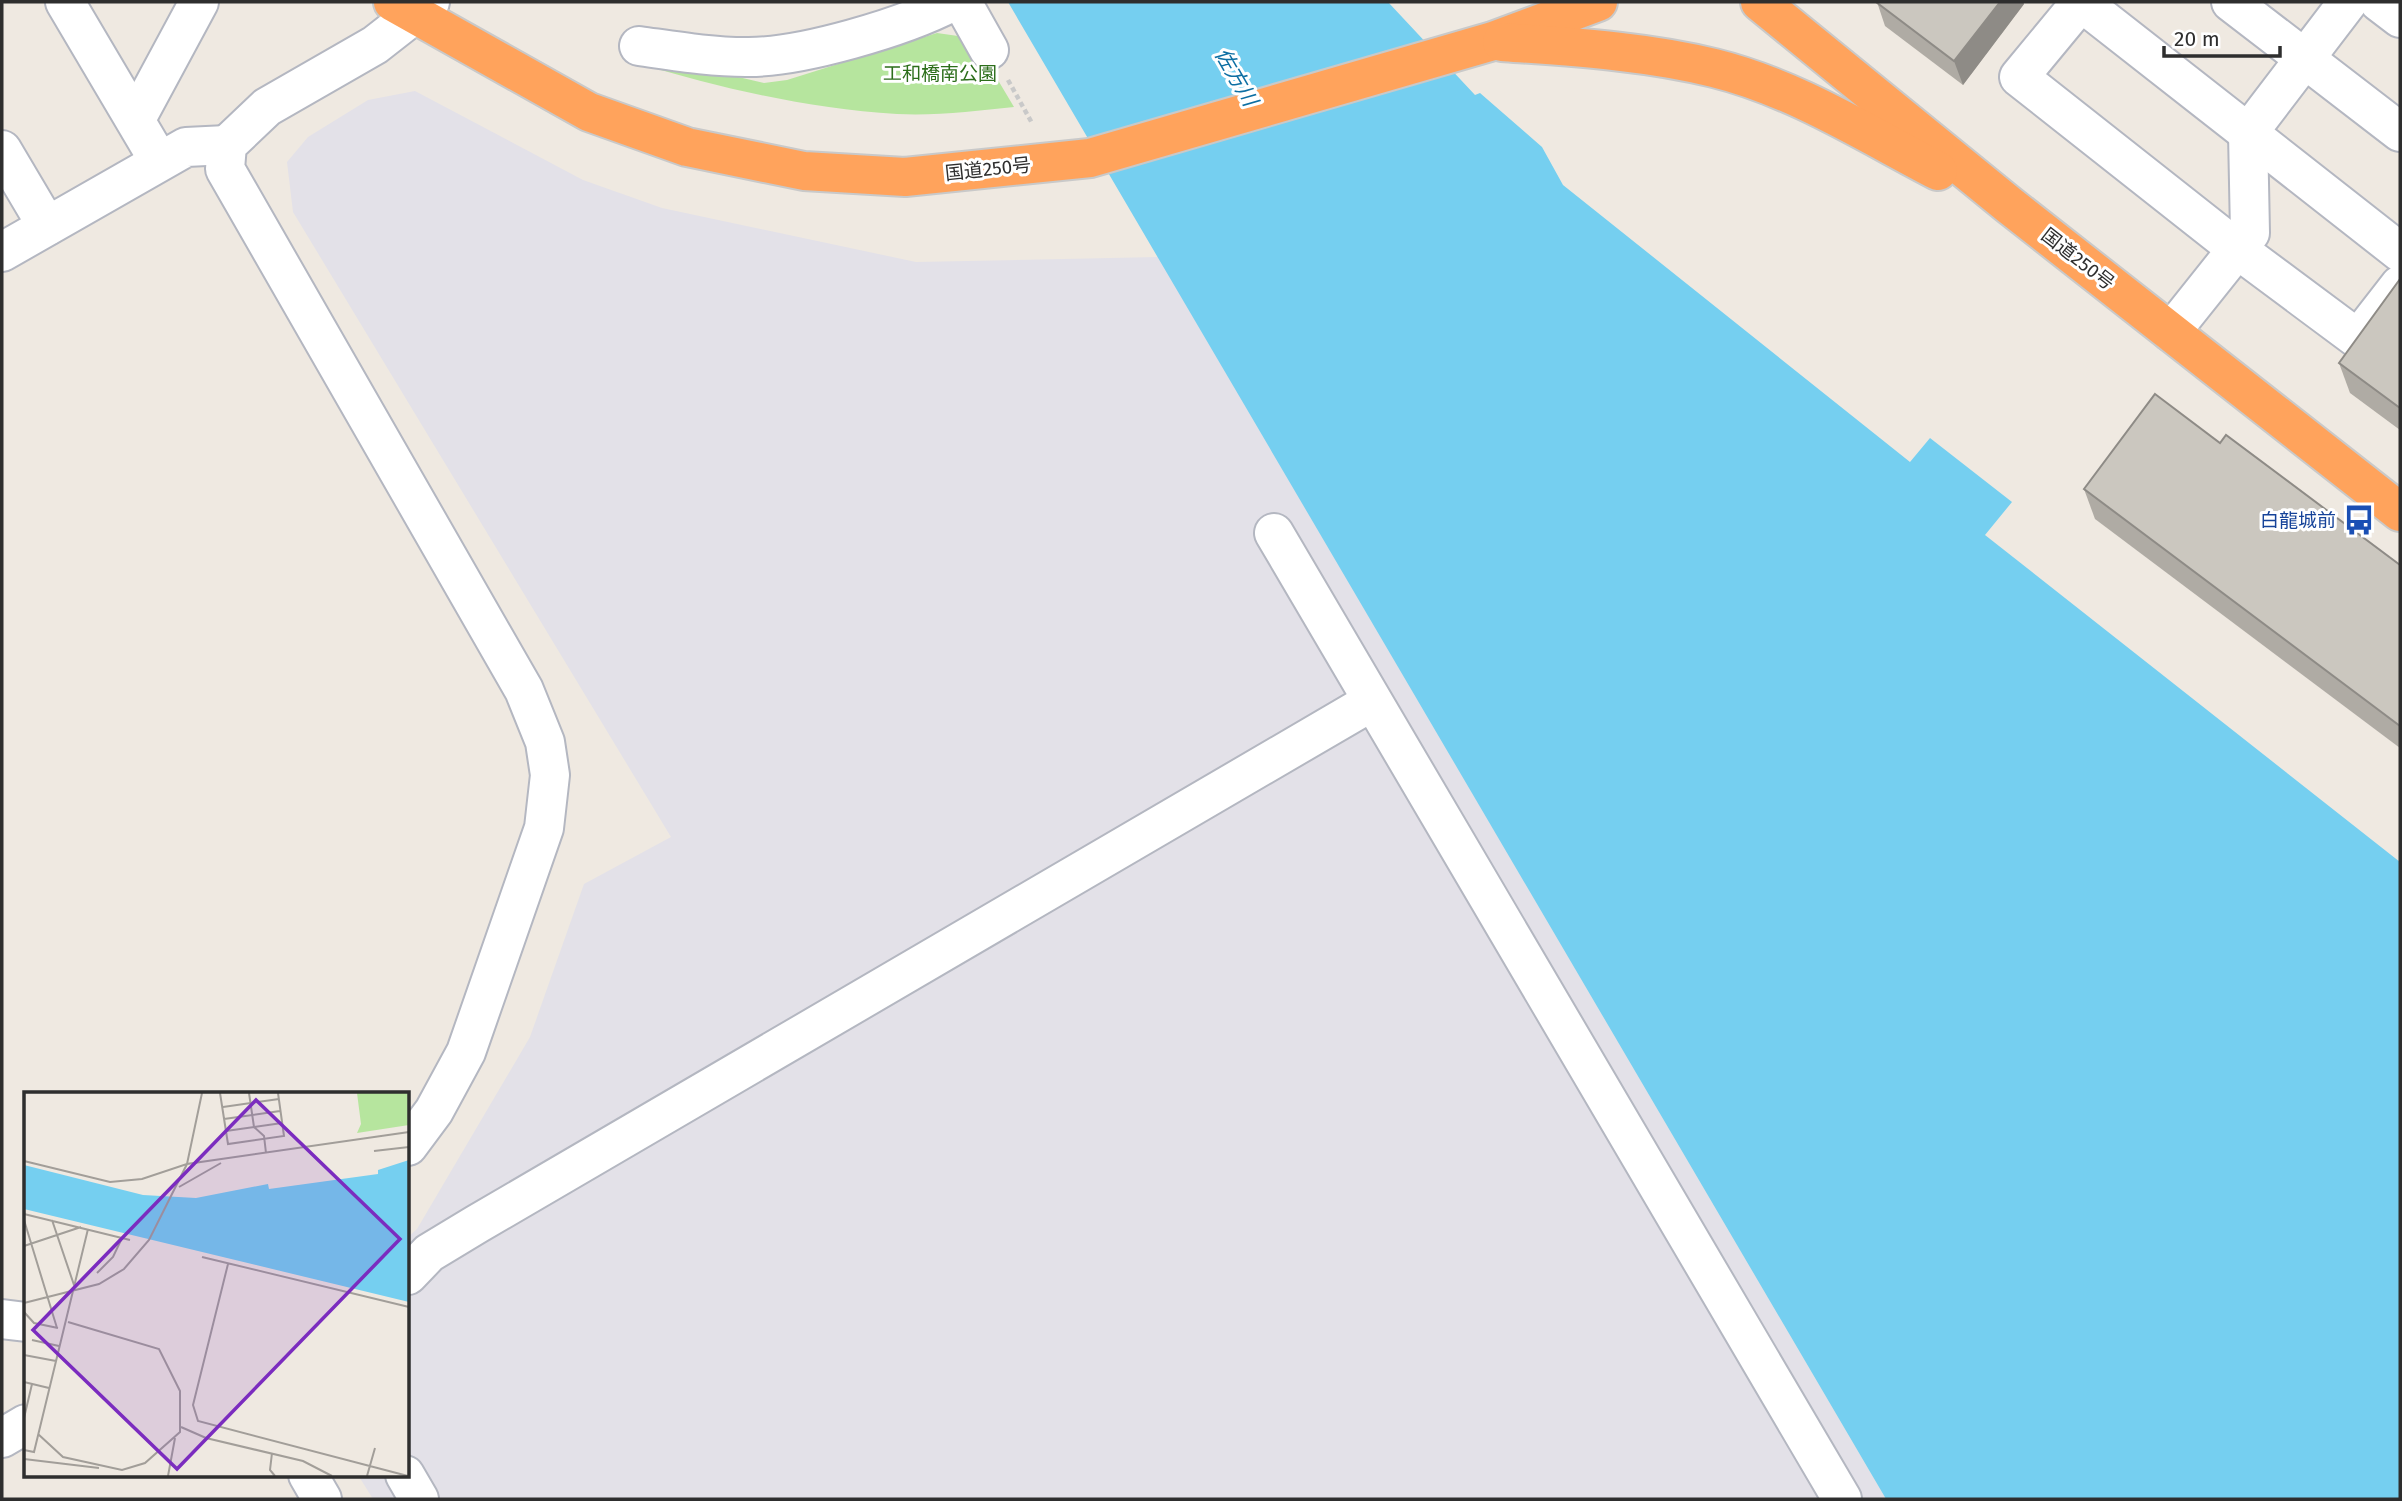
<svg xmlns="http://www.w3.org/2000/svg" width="2402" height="1501" viewBox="0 0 2402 1501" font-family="'Fira Sans','Noto Sans JP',sans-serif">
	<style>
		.industrial { fill: #e3e1e8 }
		.park { fill: #b6e59e }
		.water { fill: #75cff0 }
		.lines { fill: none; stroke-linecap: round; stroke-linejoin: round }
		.minor-casing { stroke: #b4b7c1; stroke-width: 42 }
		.highway-casing { stroke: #c9c9c9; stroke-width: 42 }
		.path { stroke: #c9c9c9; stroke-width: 4.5; stroke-dasharray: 5 3.5; stroke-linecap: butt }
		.minor { stroke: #fff; stroke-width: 38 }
		.highway { stroke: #ffa35c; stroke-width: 38 }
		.wall { fill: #afaba4 }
		.shaded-wall { fill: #8e8b86 }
		.building { fill: #cbc7bf; stroke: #8e8b86; stroke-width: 2 }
		.labels { text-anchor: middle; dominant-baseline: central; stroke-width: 6; stroke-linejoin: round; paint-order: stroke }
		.park-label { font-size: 19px; fill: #2c6e1b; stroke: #fff }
		.street-label { font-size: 19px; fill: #2e2e2e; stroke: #fff }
		.transit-label { font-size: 19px; fill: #164399; stroke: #fff; text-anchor: end }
		.water-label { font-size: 21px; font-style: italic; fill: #0d6fa3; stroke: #fff }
		.inset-road { fill: none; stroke: #a29e99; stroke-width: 2 }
		.view { fill: #7b2cbf; fill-opacity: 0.15; stroke: #7b2cbf; stroke-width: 3.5 }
		.inset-edge { fill: none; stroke: #2e2e2e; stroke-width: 3.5 }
	</style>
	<rect width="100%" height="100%" fill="#efe9e1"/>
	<path class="industrial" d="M415,91L583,180L662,208L916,262L1158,257L1886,1499H373L358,1475H408V1237L417,1229L530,1037L584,884L671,837L293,212L287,162L308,137L368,100Z"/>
	<path class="park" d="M937,33L965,37L980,50L1014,107C976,111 936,116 897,114C807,109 722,88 636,63L704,69L764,83L787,80Z"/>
	<path class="water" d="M1008,2H1388L1475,95L1480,93L1542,147L1563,185L1910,462L1930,438L2012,502L1985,535L2400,862V1499H1886Z"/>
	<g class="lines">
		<g class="minor-casing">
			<g id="minor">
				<path d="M65,2L159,161"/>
				<path d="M962,2L989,50"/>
				<path d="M2081,2L2019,77L2237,249L2358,339L2400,285"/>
				<path d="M2081,2L2400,252"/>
				<path d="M2231,2L2400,132"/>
				<path d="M2379,2L2400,18"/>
				<path d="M639,46C675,51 710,57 746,57C800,58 904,27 952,2"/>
				<path d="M136,119L199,2"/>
				<path d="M2,150L47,226"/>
				<path d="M2,252L186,147L227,145"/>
				<path d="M2171,332L2250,233L2248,133L2348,2"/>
				<path d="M1274,533L1842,1499"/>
				<path d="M408,1146L434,1111L466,1052L544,828L550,775L545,742L524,690L225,169L227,145L267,107L375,45L430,2"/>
				<path d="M408,1275L429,1253L477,1224L1371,702"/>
				<path d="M2,1319L26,1322"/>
				<path d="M2,1438L26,1424"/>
				<path d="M308,1475L322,1499"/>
				<path d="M405,1475L419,1499"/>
			</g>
		</g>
		<g class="highway-casing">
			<g id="highway">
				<path d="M393,2L589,112L687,147L804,171L905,177L1090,158L1493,41L1598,2"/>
				<path d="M1760,2L2009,205L2400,512"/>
				<path d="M1502,42C1572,47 1646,51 1714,68C1795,88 1865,133 1938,171"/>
			</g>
		</g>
		<path class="path" d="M1008,80L1032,123"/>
		<use href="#minor" class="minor"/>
		<use href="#highway" class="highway"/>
	</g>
	<g class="wall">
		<path d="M1877,2H2023L2024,4L1963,85L1885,26Z"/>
		<path d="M2400,279V430L2350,393L2339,363Z"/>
		<path d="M2220,443L2400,565V748L2095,519L2084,489Z"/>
	</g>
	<path class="shaded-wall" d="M2000,2H2023L2024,4L1963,85L1954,61Z"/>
	<g class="building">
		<path d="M1876,2H2000L1954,61Z"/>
		<path d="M2400,279V408L2339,363Z"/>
		<path d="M2155,394L2220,443L2226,435L2400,565V726L2084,489Z"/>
	</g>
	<defs>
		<g id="bus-bare" transform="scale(2.415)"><path d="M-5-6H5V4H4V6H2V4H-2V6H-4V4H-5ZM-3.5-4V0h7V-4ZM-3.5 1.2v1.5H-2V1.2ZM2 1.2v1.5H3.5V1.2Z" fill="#1a4fb4" stroke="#fff" stroke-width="2.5" paint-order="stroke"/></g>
	</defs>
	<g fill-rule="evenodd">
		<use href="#bus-bare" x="2359" y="520"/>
	</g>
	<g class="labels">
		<g class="park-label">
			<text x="940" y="73">工和橋南公園</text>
		</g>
		<g class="street-label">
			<text transform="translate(988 169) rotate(-6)">国道250号</text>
			<text transform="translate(2078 259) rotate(38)">国道250号</text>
		</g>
		<g class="transit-label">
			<text x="2336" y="520">白龍城前</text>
		</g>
		<g class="water-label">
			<text transform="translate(1236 77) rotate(60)">佐方川</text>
		</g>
	</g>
	<g transform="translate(24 1092)">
		<rect width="385" height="385" fill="#efe9e1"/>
		<path d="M333,1H385V33L333,41L337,32Z" fill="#b6e59e"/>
		<path d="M385,68V210L0,117V73L119,103L172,106L244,92L245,97L354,82V78Z" fill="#75cff0"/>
		<path class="inset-road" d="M196,1L204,52L260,44L254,1M225,1L230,35L240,44L242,61M199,15L255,7M200,27L256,19M202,39L258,31M350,59L385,55M0,69L86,90L118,87L163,72L178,1M155,95L197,71M0,122L106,148M0,128L33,236M28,128L50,193M0,154L57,135M178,165L385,215M204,172L169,313L174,329L384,384M73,181L89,165L98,146M0,211L75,192L100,177L125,148L163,72L385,40M0,220L10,231L34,236M8,248L35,254M0,263L32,269M0,290L25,296M0,326L8,292M157,335L182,346L279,369L308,384M14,342L39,365L98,378L121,371L156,340V299L135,257L44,230M0,358L10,360L64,137M248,361L246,378L251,384M0,367L75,376M144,384L151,346M343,384L351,356"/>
		<path class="view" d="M232,8L376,147L153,377L9,238Z"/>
		<rect width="385" height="385" class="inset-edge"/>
	</g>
	<rect width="2402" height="1501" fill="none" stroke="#2e2e2e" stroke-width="7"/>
	<path d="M2164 46v10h116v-10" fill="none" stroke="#2e2e2e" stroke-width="3.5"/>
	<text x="2174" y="46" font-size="21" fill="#2e2e2e" stroke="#ffffff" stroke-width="5" paint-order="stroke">20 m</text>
</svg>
